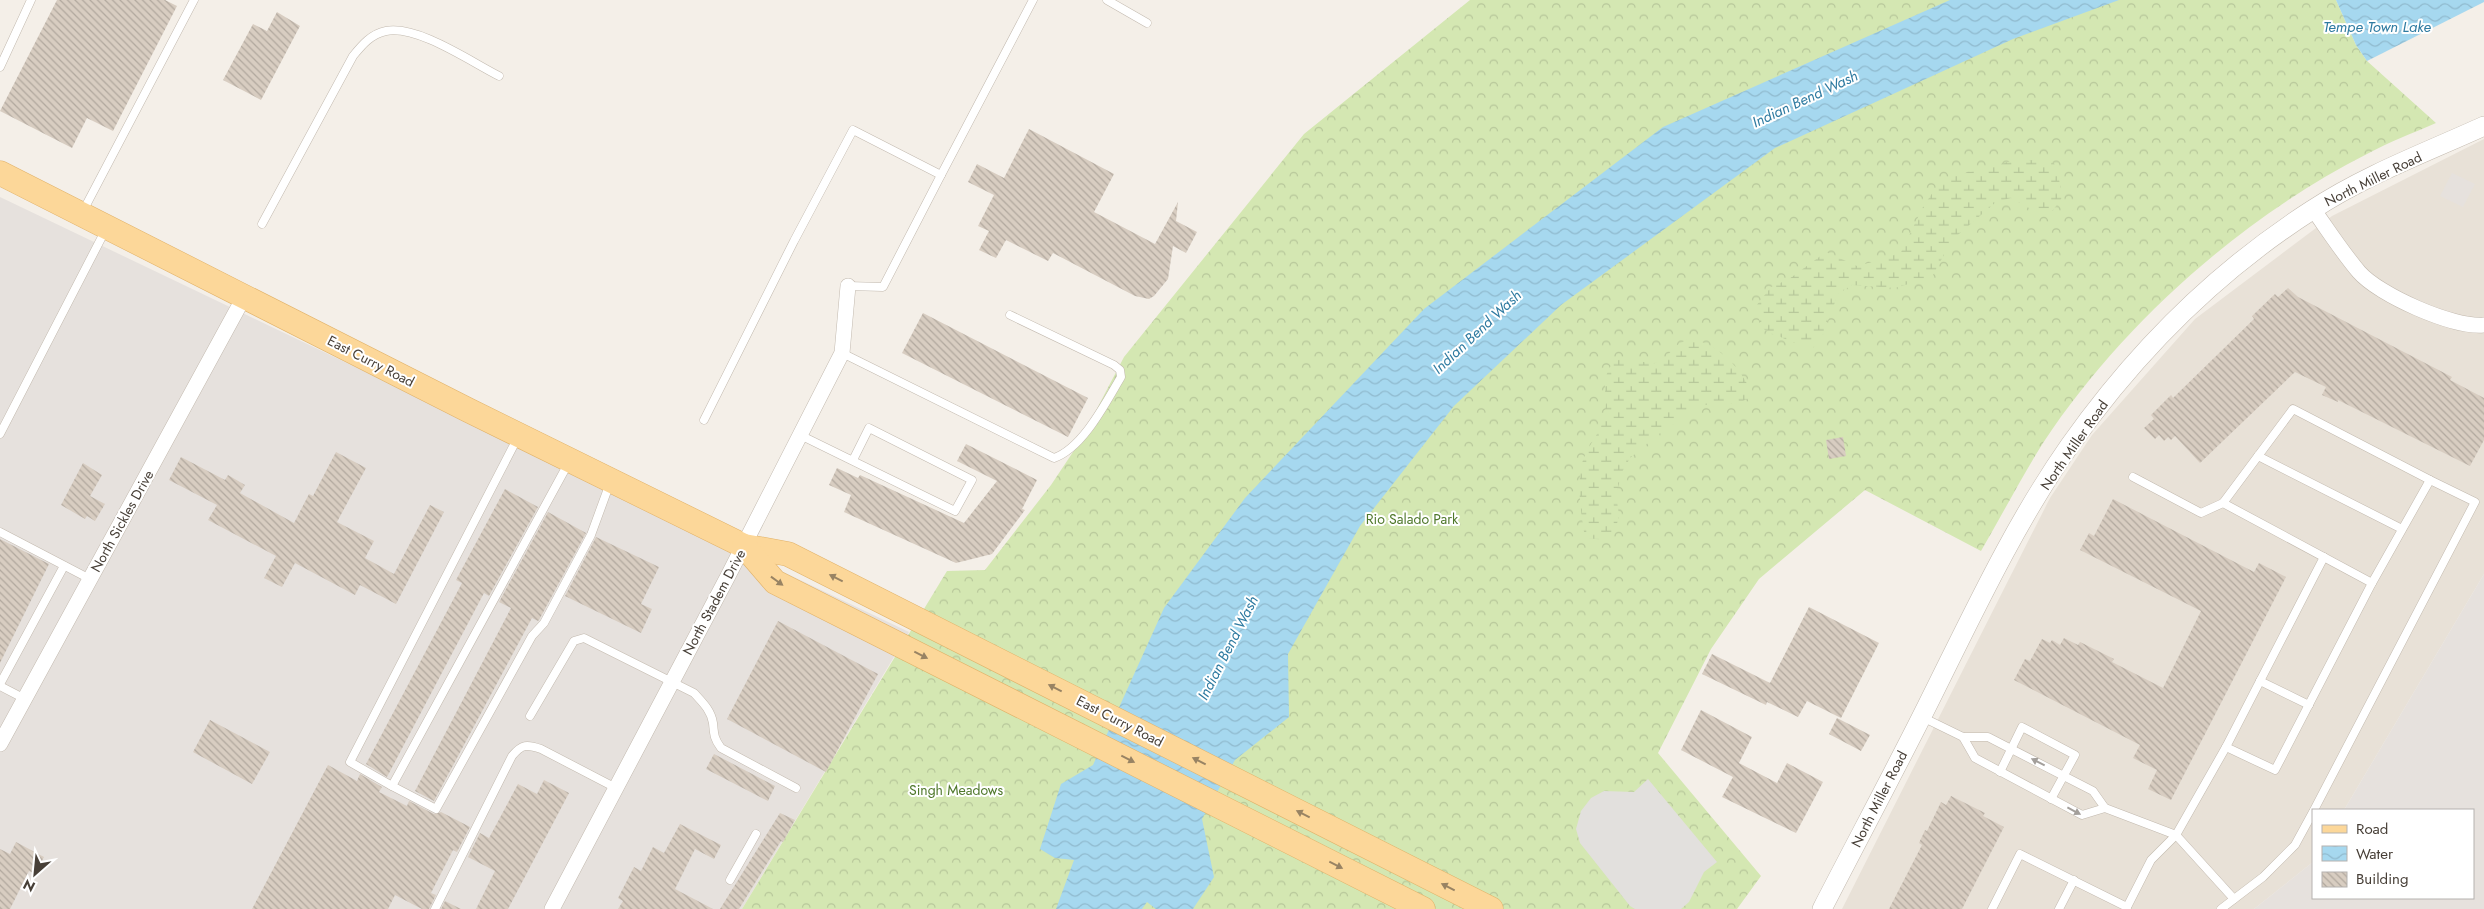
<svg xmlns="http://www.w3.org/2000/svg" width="2484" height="909" viewBox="0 0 2484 909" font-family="Jost,sans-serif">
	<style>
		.residential { fill: #e8e1d7 }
		.industrial { fill: #e6e1dd }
		.forest { fill: url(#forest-crowns) }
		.wetland { fill: url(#wetland-marsh) }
		.parking { fill: #e2e0dd }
		.water { fill: url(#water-waves) }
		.building { fill: url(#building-back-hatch) }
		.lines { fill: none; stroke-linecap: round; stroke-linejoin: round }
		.service-casing { stroke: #c2b9ae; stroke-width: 9 }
		.minor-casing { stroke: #c2b9ae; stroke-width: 16 }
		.tertiary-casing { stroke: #c2b9ae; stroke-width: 20 }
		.primary-casing { stroke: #e1b269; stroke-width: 25 }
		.service { stroke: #fff; stroke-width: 8 }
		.minor { stroke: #fff; stroke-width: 15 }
		.tertiary { stroke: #fff; stroke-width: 19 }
		.primary { stroke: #fcd799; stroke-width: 24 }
		.oneway { fill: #988363 }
		.oneway2 { fill: #a39f9b }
		.labels { text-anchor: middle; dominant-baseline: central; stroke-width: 4; stroke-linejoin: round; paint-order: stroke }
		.street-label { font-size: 14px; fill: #473f37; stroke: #fff }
		.park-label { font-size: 14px; fill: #4f782b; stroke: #fff }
		.water-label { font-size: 15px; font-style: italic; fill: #2f7ba1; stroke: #fff }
	</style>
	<defs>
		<pattern id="forest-crowns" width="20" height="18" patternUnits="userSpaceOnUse" patternTransform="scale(1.25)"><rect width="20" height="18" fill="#d4e7b2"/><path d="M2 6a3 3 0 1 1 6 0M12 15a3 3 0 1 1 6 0" fill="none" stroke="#b7c79a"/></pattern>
		<pattern id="wetland-marsh" width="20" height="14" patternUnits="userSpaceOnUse" patternTransform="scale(1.25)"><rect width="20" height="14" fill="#d4e7b2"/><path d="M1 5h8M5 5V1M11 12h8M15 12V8" fill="none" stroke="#b7c79a"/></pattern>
		<pattern id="water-waves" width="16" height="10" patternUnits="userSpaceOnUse" patternTransform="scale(1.25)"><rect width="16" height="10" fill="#a6d8ef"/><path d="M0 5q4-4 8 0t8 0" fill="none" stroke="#90bace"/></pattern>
		<pattern id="building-back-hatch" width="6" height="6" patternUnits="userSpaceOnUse" patternTransform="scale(1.25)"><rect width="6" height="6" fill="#d8cdc1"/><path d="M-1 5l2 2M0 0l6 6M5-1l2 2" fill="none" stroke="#b1a89e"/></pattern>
	</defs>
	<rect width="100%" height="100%" fill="#f4efe8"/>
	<path class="residential" d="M2484,139V574L2344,810H2313V862L2254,909H1842L2050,498L2092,435L2195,319L2332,216Z"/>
	<g class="industrial">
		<path d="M2452,173L2475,184L2463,207L2440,196Z"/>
		<path d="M0,197L909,632L742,909H0Z"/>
		<path d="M2484,574V909H2254L2313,862V898H2473V810H2344Z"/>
	</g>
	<path class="forest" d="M1470,0H2336L2356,45L2367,61L2436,123C2413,133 2389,142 2367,154C2241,218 2121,325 2043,443C2021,478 2002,515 1981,551L1865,490L1759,579L1711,649L1658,753L1761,876L1737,909H742L947,571L985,570L1051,485L1079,443L1124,357L1304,134Z"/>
	<g class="wetland">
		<path d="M2040,160L2054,163L2059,179L2062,198L2053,210L2038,213L2011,198L1996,202L1952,240L1932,277L1895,288L1852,285L1838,294L1823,334L1811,351C1803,347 1794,342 1785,339C1762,329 1762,334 1756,306L1771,287L1789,279L1826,252L1857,266L1884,259L1901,252L1923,207L1937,186L1950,177L2012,161Z"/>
		<path d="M1689,338C1720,345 1741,367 1753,396L1737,404L1721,402L1700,406L1656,436L1630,458L1622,472L1616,495L1619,515L1616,528L1607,540L1585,538C1581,513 1575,477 1585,455C1591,442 1601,431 1604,417C1610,392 1597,383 1615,360L1631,359L1652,364L1662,361L1676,346Z"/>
	</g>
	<path class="parking" d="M1648,779L1717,862L1704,872L1689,902L1681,909H1635L1630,906L1580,843L1576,829L1581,811L1591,798L1604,791L1634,792Z"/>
	<g class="water">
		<path d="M1950,0H2119L2013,39L1775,148L1561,305L1454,406L1360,526L1288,654L1289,717L1235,760L1202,819L1214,877L1193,909H1156L1147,902L1142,909H1056L1074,860L1055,858L1040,849L1061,784L1093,765L1164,608L1245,498L1424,309L1663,127Z"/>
		<path d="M2336,0H2484V2L2367,61L2356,45Z"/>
	</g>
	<g class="building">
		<path d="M57,0H165L177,6L113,131L87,118L72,148L0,111Z"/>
		<path d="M277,12L300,26L261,100L223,80L253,24L267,31Z"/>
		<path d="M1029,129L1114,174L1094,212L1155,244L1178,202L1176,221L1197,232L1186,253L1173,246L1168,279L1154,296L1149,299L1135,296L1053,253L1048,261L1006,240L996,258L979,250L989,231L978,226L994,195L968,182L977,164L1004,178Z"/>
		<path d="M2288,288L2298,297L2452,377L2450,380L2484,398V440L2470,466L2338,400V402L2322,395L2326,387L2295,372L2200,463L2175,436L2171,440L2168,437L2164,441L2159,435L2155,439L2144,428L2154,419L2151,415L2171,395L2173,398L2254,319L2252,316L2275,294L2278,297Z"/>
		<path d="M923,313L1088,398L1068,437L902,353Z"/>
		<path d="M1843,437L1846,456L1829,459L1826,440Z"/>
		<path d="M966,444L1037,480L1022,509L1025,510L992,554L956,563L844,512L851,495L829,485L837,468L858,478L860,475L964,523L997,481L957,461Z"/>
		<path d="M336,452L366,468L337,522L374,541L365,558L394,574L430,505L444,512L396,604L360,585L355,595L295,563L282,587L264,578L276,556L208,520L217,505L169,480L181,457L225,480L228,475L245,485L240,493L294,523L309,494L313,496Z"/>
		<path d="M83,463L102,475L90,496L105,504L95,521L87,516L85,519L61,505Z"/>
		<path d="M505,489L538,507L489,596L484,593L387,777L366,764L462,583L456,580Z"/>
		<path d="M2113,499L2254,572L2259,563L2286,577L2171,800L2148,789L2157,770L2133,758L2140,745L2014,680L2025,659L2030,661L2042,639L2050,643L2052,640L2060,645L2064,638L2078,645L2080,642L2114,659L2112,662L2163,688L2201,611L2080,550L2089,533L2094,536Z"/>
		<path d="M548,512L586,533L539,620L538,621L532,618L434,801L415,791L511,608L499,602Z"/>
		<path d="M596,537L659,567L641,604L652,609L641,633L565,596Z"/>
		<path d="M0,539L49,564L0,663Z"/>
		<path d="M1809,607L1879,643L1841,718L1807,701L1798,717L1767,702L1766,705L1702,674L1712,654L1770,683Z"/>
		<path d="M778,621L878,674L826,772L727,719Z"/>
		<path d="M1701,710L1752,737L1739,763L1777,783L1787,763L1823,782L1796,833L1722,797L1733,777L1681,750Z"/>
		<path d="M1837,718L1870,735L1861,751L1829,734Z"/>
		<path d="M210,720L270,752L252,784L193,752Z"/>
		<path d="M714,754L775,786L768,801L706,769Z"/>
		<path d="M328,765L357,781L360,774L382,787L379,792L407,806L409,801L434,814L441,812L470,827L457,852L453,850L431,893L436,895L429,909H422L395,895L388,909H252Z"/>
		<path d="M544,780L569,793L508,909H476L495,871L468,857L480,833L489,838L518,784L537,794Z"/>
		<path d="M1951,796L1985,813L1983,816L2004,827L1962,909H1889L1922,845L1919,843L1925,830L1927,831L1941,802L1946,805Z"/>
		<path d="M780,813L795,820L783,842L781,841L739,909H720Z"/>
		<path d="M680,824L721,845L714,859L695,849L675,889L713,909H618L623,901L618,898L634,867L641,871L653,847L664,853Z"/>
		<path d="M16,842L44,857L35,874L29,871L10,909H0V849L10,854Z"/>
		<path d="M445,901L461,909H441Z"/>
	</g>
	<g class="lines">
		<g class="service-casing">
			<g id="service">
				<path d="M1107,0L1147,23"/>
				<path d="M0,67L31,0"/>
				<path d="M941,175L1033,0"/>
				<path d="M82,213L194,0"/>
				<path d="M262,224L353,56C362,45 371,34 386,31C418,25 471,62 499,76"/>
				<path d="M842,353L1054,458C1083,448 1106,402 1121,377L1120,370L1114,365L1010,315"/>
				<path d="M704,420L794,241L853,130L941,175L883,287L848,286"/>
				<path d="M0,434L106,229"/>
				<path d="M800,435L955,511L972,480L869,428L853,460"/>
				<path d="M518,437L350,762L392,786L569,462"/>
				<path d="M2258,456L2402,529"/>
				<path d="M2133,477L2201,513L2223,503L2372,583L2430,480L2475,502L2314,810"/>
				<path d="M2223,503L2293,409L2430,480"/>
				<path d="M0,532L90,579"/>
				<path d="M2324,557L2226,747L2275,770L2372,583"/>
				<path d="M2260,681L2309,705"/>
				<path d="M0,684L64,566"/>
				<path d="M0,686L25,699"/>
				<path d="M530,716L574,641L584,638L694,693C702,702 711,710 713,723C714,734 714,739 721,748L796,788"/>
				<path d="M1922,717L1963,737H1988L2093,791L2105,808L2176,835L2151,860L2126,909"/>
				<path d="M1963,737L1975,758L2082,815L2105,808"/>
				<path d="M2226,747L2176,835L2234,899"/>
				<path d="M2000,772L2022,727L2075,755L2051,799"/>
				<path d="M392,786L436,809L532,636L544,623L591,535L610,483"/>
				<path d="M730,880L756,834"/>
				<path d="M435,909L512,756C522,744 527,744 541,749L616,788"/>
				<path d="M1992,909L2020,854L2127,907"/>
				<path d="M2059,909L2074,880"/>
				<path d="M2221,909L2263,877L2295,845L2313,812"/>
			</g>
		</g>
		<g class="minor-casing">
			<g id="minor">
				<path d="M2313,209C2328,230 2342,252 2359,272C2379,295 2453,328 2484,325"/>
				<path d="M0,744L244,297"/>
				<path d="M552,909L728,576L842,353L848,286"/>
			</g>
		</g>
		<g class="tertiary-casing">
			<path id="tertiary" d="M1822,909C1857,841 1893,774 1927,706C1971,618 2013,526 2070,445C2135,353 2217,271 2312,210C2365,175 2427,152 2484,126"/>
		</g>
		<g class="primary-casing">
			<g id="primary">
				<path d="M0,173L468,410L744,546L788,554L1491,909"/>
				<path d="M744,546L775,582L1423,909"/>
			</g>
		</g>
		<use href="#service" class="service"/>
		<use href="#minor" class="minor"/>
		<use href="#tertiary" class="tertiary"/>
		<use href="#primary" class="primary"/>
	</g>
	<defs><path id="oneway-solid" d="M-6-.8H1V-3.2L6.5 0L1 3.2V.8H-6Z" transform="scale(1.25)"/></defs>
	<g class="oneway">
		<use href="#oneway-solid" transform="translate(836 578) rotate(-153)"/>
		<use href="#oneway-solid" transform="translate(777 581) rotate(36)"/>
		<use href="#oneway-solid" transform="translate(921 655) rotate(27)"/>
		<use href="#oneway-solid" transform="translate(1055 688) rotate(-153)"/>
		<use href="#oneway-solid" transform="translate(1128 759) rotate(27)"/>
		<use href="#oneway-solid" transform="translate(1199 761) rotate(-153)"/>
		<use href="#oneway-solid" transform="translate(1303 814) rotate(-153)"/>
		<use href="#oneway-solid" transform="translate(1336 865) rotate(27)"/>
		<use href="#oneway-solid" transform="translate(1448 887) rotate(-153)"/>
	</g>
	<g class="oneway2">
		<use href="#oneway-solid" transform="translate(2038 762) rotate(-153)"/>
		<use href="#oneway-solid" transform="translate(2074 811) rotate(28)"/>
	</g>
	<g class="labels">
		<g class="street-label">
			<text transform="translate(2373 179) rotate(-26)">North Miller Road</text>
			<text transform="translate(371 361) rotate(27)">East Curry Road</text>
			<text transform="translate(2074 445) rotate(-55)">North Miller Road</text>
			<text transform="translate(122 521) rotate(-61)">North Sickles Drive</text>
			<text transform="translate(714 602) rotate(-62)">North Stadem Drive</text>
			<text transform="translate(1120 721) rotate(27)">East Curry Road</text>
			<text transform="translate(1879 799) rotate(-63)">North Miller Road</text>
		</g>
		<g class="park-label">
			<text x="1412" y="519">Rio Salado Park</text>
			<text x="956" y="790">Singh Meadows</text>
		</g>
		<g class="water-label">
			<text x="2377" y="27">Tempe Town Lake</text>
			<text transform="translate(1805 99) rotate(-25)">Indian Bend Wash</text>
			<text transform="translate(1477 332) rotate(-43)">Indian Bend Wash</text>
			<text transform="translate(1228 648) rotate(-63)">Indian Bend Wash</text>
		</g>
	</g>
	<rect x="2312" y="809" width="162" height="90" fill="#ffffff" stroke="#b5b2af"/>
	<rect x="2322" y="825" width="25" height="8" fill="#fcd799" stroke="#b5b2af"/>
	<text x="2356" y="834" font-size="15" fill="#473f37">Road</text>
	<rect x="2322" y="846" width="25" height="15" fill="url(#water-waves)" stroke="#b5b2af"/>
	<text x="2356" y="859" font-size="15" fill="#473f37">Water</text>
	<rect x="2322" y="872" width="25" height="15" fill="url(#building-back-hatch)" stroke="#b5b2af"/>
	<text x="2356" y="884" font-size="15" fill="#473f37">Building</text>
	<g transform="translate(35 874) rotate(207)" stroke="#ffffff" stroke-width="4" paint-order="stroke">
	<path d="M0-4L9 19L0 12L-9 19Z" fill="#473f37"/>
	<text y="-8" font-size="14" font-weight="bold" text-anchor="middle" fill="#473f37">N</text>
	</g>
</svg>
